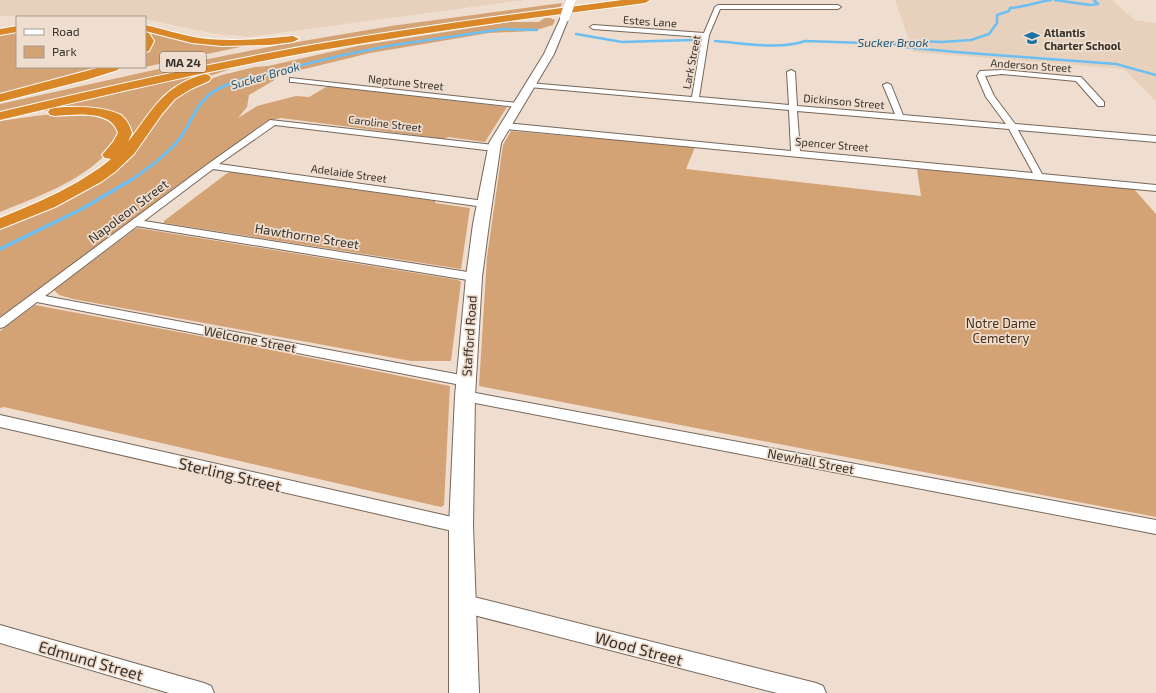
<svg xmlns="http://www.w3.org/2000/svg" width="1156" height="693" viewBox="0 0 1156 693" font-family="'Exo 2',sans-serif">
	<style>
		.built { fill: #e7d1bd }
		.green { fill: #d4a375 }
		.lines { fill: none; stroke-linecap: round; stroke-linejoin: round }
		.stream-far2 { stroke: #6cbff3; stroke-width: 2.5 }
		.stream-far1 { stroke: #6cbff3; stroke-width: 3 }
		.stream { stroke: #6cbff3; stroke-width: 3.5 }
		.street-casing { stroke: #76675a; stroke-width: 2 }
		.secondary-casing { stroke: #76675a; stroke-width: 2 }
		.highway-casing { stroke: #fff; stroke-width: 2 }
		.street { fill: #fff; fill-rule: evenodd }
		.secondary { fill: #fff; fill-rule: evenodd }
		.highway { fill: #da8727; fill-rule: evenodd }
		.secondary-bridge-casing { stroke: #76675a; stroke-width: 10; stroke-linecap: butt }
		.secondary-bridge { stroke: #fff; stroke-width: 10 }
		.labels { text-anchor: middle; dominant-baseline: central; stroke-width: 3.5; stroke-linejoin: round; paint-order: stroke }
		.far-street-label { font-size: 11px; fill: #37312b; stroke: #efdecf }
		.far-poi-label { font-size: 11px; font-weight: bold; fill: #37312b; stroke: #efdecf; text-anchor: start }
		.far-water-label { font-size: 12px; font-style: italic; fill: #1b597c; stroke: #efdecf }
		.shield { fill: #efdecf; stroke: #6e655c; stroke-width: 1 }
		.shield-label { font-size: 12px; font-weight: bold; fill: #37312b }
		.street-label { font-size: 13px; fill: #37312b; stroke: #efdecf }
		.park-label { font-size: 13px; fill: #4a2f14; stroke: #efdecf }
		.near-street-label { font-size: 16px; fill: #37312b; stroke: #efdecf }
	</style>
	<rect width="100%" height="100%" fill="#efdecf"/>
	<g class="built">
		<path d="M0,0H525L248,37L215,34L145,19V17L0,16Z"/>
		<path d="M895,0H1112L1135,20L1156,23V101L1123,69L913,52Z"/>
	</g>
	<g class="green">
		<path d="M562,3L560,10L357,39L0,114V104L163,68L274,46L391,26Z"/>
		<path d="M545,18H550L555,20L553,25L533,31L489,33L370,53L280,75L273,81L249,95L247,107L238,118L257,106L296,96L309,97L328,86L507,107L485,142L448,137L444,139L281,118L267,121L0,317V228L135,152L162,112L177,95L205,81L222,75L255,67L268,66L357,46L509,22H539Z"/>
		<path d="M145,30L188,40L250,45L145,67V53L153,44V38L145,32Z"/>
		<path d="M17,31V67H109L0,97V33Z"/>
		<path d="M228,68L230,69L190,83L135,136L130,137C133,127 130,123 122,117L60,110L45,111L46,109Z"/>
		<path d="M66,113L90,114L110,119L120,131C117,138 113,147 108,152C80,182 37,197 0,212V121L35,116Z"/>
		<path d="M511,131L695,147L686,169L921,196L917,169L1134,189L1156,214V517L479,386L487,257L503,145Z"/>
		<path d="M230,172L435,201V203L470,208L461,269L164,223V221L226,174Z"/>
		<path d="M138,228L458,280L461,282L451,361H411L73,299L59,295L54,290L135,229Z"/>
		<path d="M35,305L232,342L450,386L444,505L441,507L4,407L0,408V331Z"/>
	</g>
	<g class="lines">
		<g class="stream-far2">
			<path d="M1055,0L1090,5L1098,4L1094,0"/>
			<path d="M576,34L622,42L692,40"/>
			<path d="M715,41C742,43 780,50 805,41L893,44L919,41L942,42L971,40L989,34L997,23V15L1009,11L1010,8C1024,7 1037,2 1051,0"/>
			<path d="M894,44L903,47L956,52L1116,64L1156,75"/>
			<path d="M245,79L339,56L388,46L503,29L537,30"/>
		</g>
		<path class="stream-far1" d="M130,181C147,169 163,158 177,142C188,130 192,113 203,101C213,88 234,82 249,78"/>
		<path class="stream" d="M0,249L80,210L131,180"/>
		<g class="street-casing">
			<g id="street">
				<path d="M718,5H838L841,7L838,9H720L709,35L699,97L789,105L787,72L791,70L795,72L797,106L895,114L883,85L887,83L891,85L903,115L1006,124L986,97L977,76L980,71L1002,70L1078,77H1081L1104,102V106H1098L1076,81L1002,74L985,76L994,96L1015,124L1156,136V142L1018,130L1042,174L1156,185V191L505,129L501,126L505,123L791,151L789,110L529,87L525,85L529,83L692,97L702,37L593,29L590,27L593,25L704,33L715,7ZM797,111L1009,129L1033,173L800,151Z"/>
				<path d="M290,78L517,103L521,105L517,107L293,82H290Z"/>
				<path d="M270,120L494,145L498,148L494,151L275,125L219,164L484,201L489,204L484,207L213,169L144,221L474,273L478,275L480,277L478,279L474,281L137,226L45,296L466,376L471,378L473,381L471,384L466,386L37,302L4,327L0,328V318L208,164Z"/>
				<path d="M465,391L1156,520V534L460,400L458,396L460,392Z"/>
				<path d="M0,415L461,519L467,521L469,526L467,531L461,533L0,427Z"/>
				<path d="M462,594L816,683L823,686L826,693H777L462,612L456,609L453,603L456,597Z"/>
				<path d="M0,625L204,683L211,686L214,693H169L0,643Z"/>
			</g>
		</g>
		<g class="secondary-casing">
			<path id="secondary" d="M565,14L569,17L554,54L501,143L489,224L482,277L475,396L473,526L479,693H449V526L455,396L466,277L473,224L489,143L544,54L561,17Z"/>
		</g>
		<g class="highway-casing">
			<g id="highway">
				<path d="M622,0H650L645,3C535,17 425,32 316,51C210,70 105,95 0,120V112C105,87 210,63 317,44C418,27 520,13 622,0Z"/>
				<path d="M145,25C163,29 181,35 200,38C231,42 262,39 293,36L299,39L293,42L270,45L222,46L192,43L145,31Z"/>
				<path d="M17,26V32L0,35V29Z"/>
				<path d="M145,32L149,33L154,41L149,51L145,52Z"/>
				<path d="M101,67H120L118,70L86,80L0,102V94Z"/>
				<path d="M205,74L209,75L211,78L209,81L191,89L175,99L162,114L134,154L115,172L101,182L55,207L0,229V218C39,202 78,186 111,159L105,158L102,155L113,142L118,133C111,109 74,115 55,116L50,115L48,112L50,109C68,105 104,106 121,115C127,120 130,126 132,133L128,142C152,111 163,85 205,74Z"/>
			</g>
		</g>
		<use href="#street" class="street"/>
		<use href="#secondary" class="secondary"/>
		<use href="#highway" class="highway"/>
		<g class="secondary-bridge-casing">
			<path id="secondary-bridge" d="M565,17L571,0"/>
		</g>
		<use href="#secondary-bridge" class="secondary-bridge"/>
	</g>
	<defs>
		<g id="school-bare" transform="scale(1.2)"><path d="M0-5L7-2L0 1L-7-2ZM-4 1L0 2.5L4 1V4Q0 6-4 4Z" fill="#1a72a2" stroke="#efdecf" stroke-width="2.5" paint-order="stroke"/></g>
	</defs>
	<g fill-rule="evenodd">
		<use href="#school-bare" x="1032" y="38"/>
	</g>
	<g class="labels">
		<g class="far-street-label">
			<text transform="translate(650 21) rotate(4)">Estes Lane</text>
			<text transform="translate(691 62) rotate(-79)">Lark Street</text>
			<text transform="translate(1031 65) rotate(4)">Anderson Street</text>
			<text transform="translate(406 82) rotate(6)">Neptune Street</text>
			<text transform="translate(844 101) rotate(5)">Dickinson Street</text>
			<text transform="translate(385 123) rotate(7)">Caroline Street</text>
			<text transform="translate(832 144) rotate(5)">Spencer Street</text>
			<text transform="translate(349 173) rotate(8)">Adelaide Street</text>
		</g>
		<g class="far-poi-label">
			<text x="1044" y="32">Atlantis<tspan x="1044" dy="13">Charter School</tspan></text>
		</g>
		<g class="far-water-label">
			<text x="893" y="42">Sucker Brook</text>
			<text transform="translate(265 75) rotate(-16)">Sucker Brook</text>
		</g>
		<rect class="shield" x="160" y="52" width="46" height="20" rx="3"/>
		<g class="shield-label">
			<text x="183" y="62">MA 24</text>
		</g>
		<g class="street-label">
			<text transform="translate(128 211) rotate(-37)">Napoleon Street</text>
			<text transform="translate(307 236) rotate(9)">Hawthorne Street</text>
			<text transform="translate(469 336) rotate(-86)">Stafford Road</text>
			<text transform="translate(250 339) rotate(11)">Welcome Street</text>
			<text transform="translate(811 461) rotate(11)">Newhall Street</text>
		</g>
		<g class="park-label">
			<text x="1001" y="323">Notre Dame<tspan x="1001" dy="15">Cemetery</tspan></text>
		</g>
		<g class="near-street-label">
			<text transform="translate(230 474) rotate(13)">Sterling Street</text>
			<text transform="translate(639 648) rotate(15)">Wood Street</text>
			<text transform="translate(91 660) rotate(16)">Edmund Street</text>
		</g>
	</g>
	<rect x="16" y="16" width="130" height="52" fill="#efdecf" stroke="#a5998d"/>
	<rect x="24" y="29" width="20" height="6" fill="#ffffff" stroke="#a5998d"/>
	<text x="52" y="36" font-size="12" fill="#37312b">Road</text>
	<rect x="24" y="46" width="20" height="12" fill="#d4a375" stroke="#a5998d"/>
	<text x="52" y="56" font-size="12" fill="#37312b">Park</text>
</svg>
